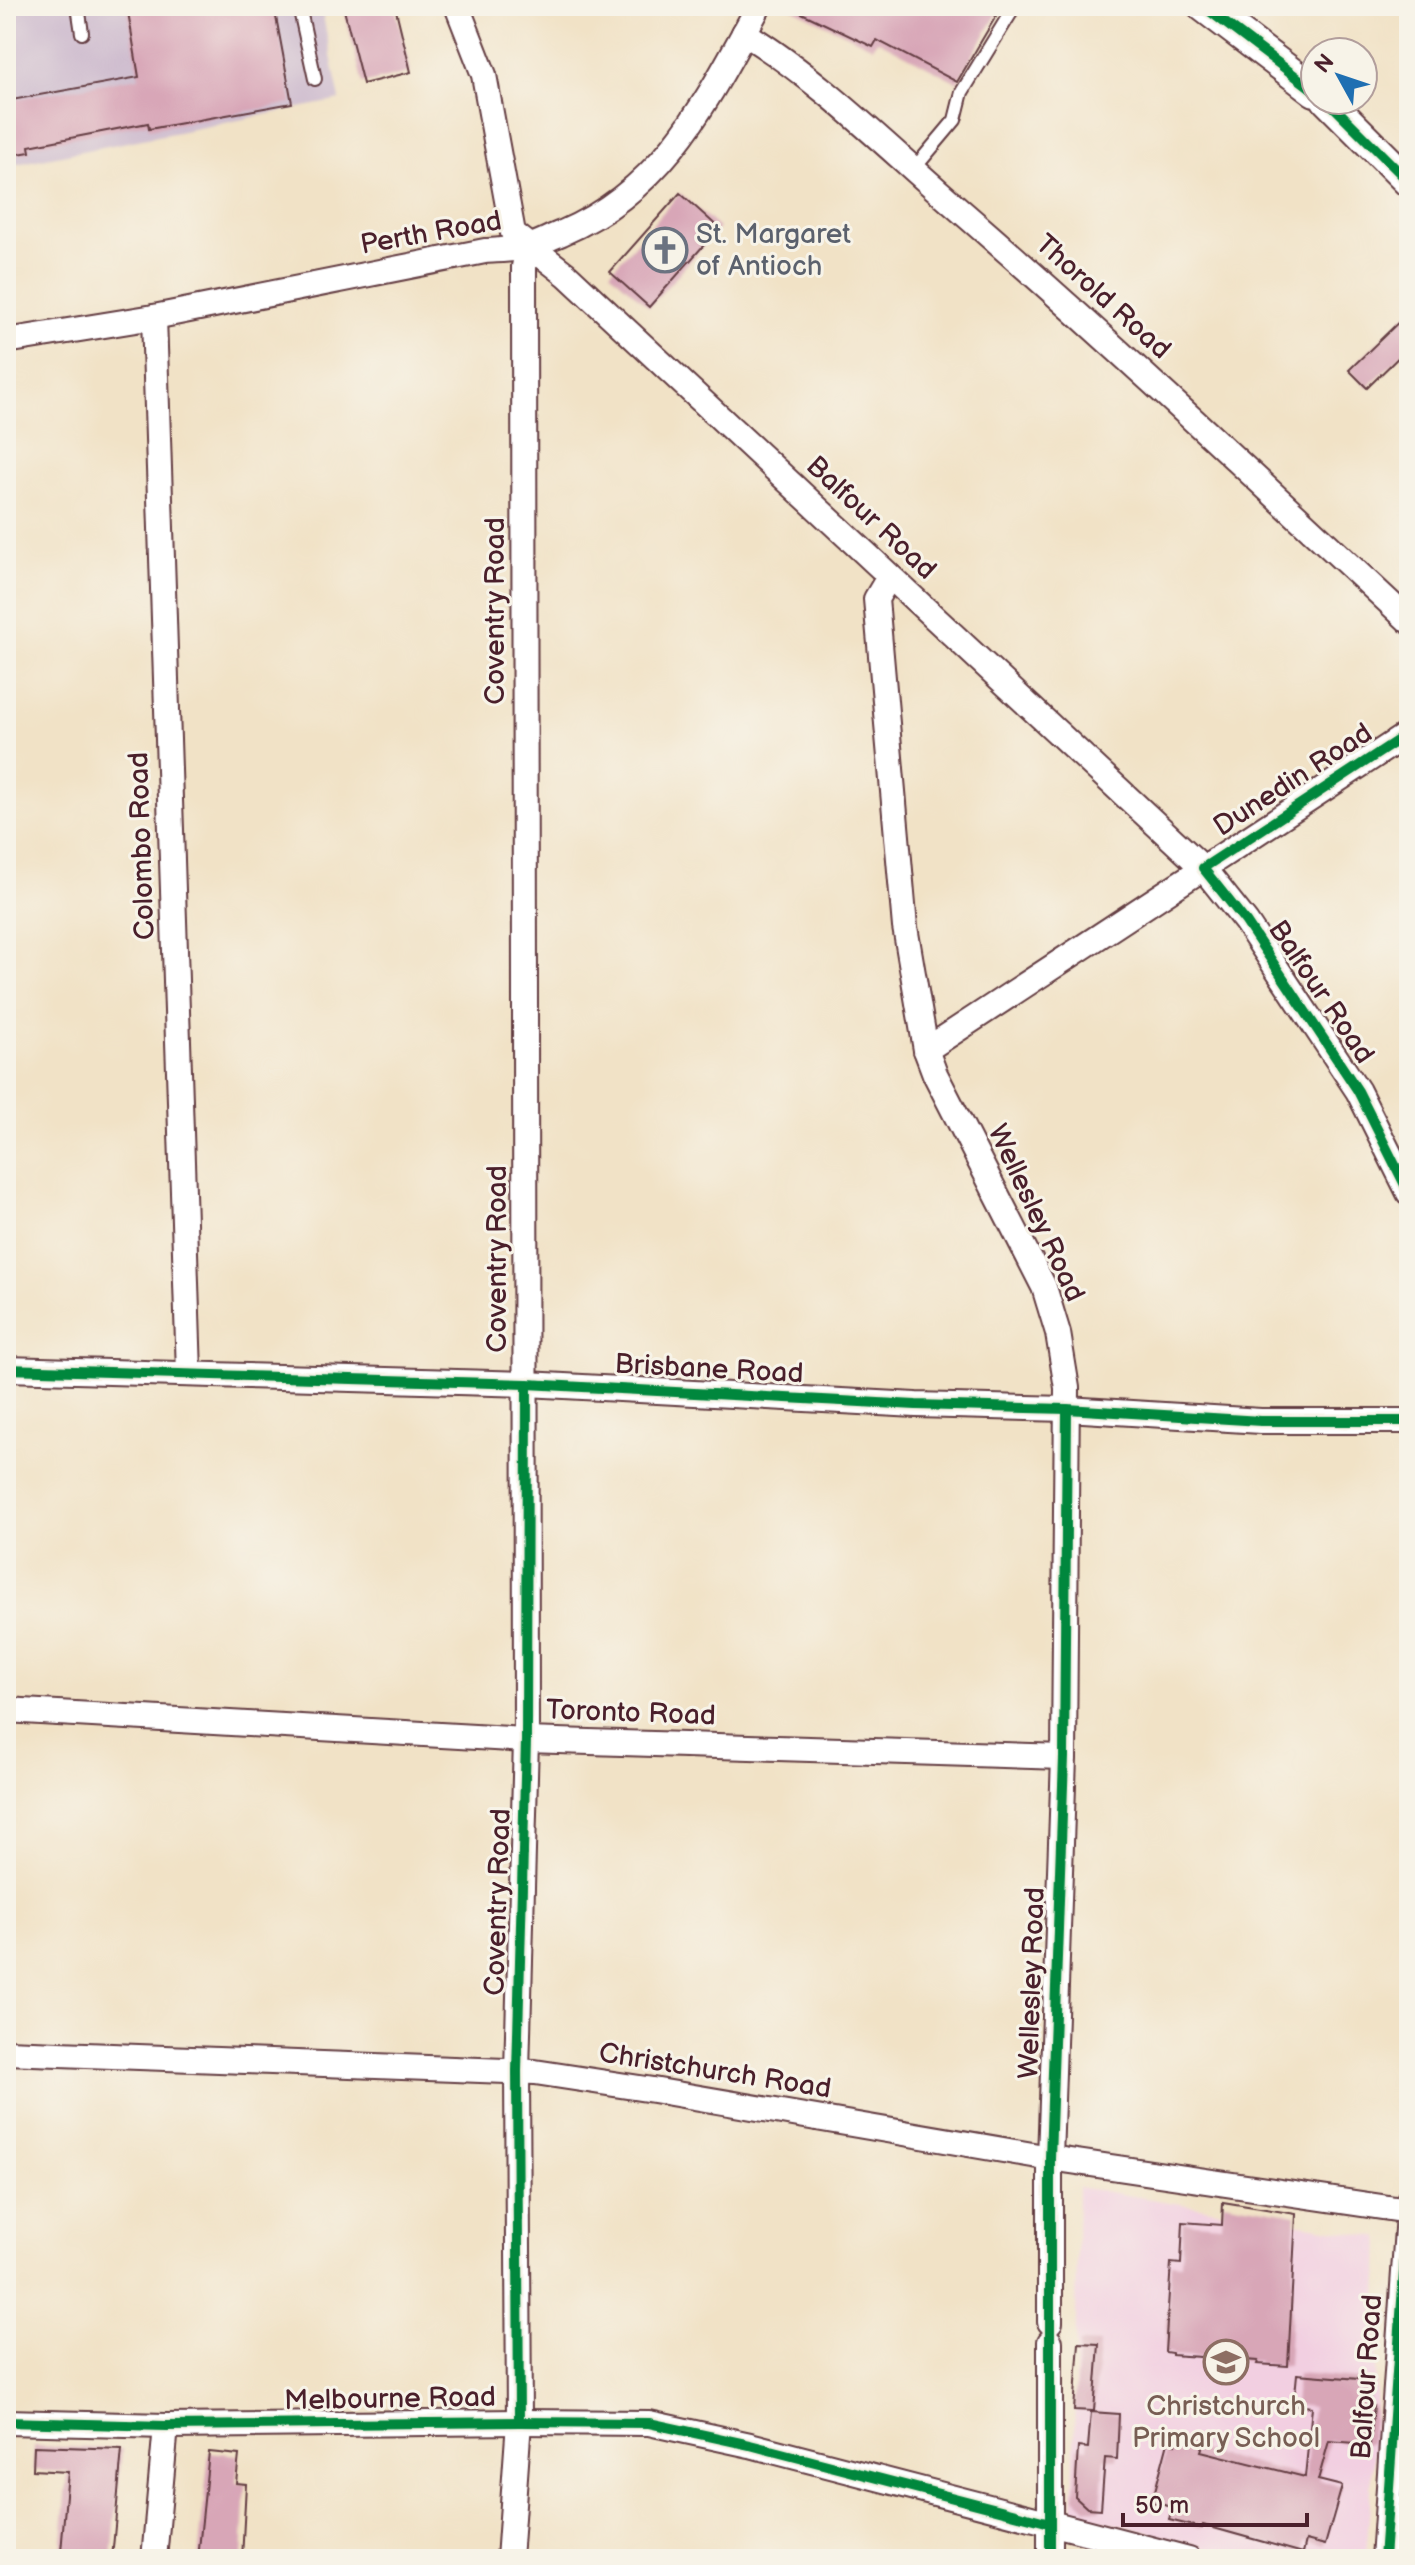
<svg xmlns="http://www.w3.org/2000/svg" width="1415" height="2565" viewBox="0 0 1415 2565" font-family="'Balsamiq Sans',sans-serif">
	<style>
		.built { fill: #f2cfe1 }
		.industrial { fill: #cfbdcf }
		.building { fill: #d8a6b7 }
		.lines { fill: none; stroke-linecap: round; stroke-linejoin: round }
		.service-casing { stroke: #633c42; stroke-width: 16 }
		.minor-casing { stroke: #633c42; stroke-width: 28 }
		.tertiary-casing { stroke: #633c42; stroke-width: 34 }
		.service { stroke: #fff; stroke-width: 12 }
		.minor { stroke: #fff; stroke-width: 24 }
		.tertiary { stroke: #fff; stroke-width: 30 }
		.cycleway-casing { stroke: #f7f3e8; stroke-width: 15 }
		.cycleway { stroke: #00873e; stroke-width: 10 }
		.labels { text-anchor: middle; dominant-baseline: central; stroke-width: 6; stroke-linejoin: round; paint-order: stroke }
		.street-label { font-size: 28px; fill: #4a1f2b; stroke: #f7f3e8 }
		.worship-label { font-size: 28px; fill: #5b616d; stroke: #f7f3e8; text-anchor: start }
		.education-label { font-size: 28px; fill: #785e54; stroke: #f7f3e8 }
	</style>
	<rect width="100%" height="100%" fill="#f7f3e8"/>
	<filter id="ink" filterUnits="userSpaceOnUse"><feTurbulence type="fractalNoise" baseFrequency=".0125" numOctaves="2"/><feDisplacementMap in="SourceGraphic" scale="16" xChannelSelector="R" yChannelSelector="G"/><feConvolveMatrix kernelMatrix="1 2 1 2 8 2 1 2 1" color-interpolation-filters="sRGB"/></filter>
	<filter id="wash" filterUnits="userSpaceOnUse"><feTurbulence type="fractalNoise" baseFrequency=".006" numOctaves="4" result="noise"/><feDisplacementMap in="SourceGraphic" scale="32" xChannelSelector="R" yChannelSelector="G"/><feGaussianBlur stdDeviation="1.8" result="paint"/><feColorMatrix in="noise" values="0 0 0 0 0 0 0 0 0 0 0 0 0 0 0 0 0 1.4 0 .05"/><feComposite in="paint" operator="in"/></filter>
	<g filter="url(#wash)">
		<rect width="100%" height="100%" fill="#f1e2c6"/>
		<path class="built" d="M1078,2187L1380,2237L1374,2450L1366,2559H1253L1073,2513Z"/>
		<path class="industrial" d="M6,6H321L340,100L6,166Z"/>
		<g id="blocks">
			<g class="building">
				<path d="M127,6H274L292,103L149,129L148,123L29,146L30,152L6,156V101L139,77Z"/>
				<path d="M343,6H395L411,72L363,84Z"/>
				<path d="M787,6H1002L957,82L877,40L873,47Z"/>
				<path d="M680,193L719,228L649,307L610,272Z"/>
				<path d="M1409,312V347L1367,388L1349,370Z"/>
				<path d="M1223,2202L1296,2214L1288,2366L1257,2364L1258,2361L1172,2355V2353L1165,2352L1171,2263L1181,2264L1183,2222L1222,2225Z"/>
				<path d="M1079,2343L1099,2344L1094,2411L1074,2410Z"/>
				<path d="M1297,2374L1371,2380L1368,2405L1374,2406L1370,2444L1329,2441L1318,2480L1342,2486L1325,2545L1306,2540L1303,2553L1203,2525L1202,2528L1169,2520L1172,2507L1152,2502L1168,2442L1176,2444L1177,2439L1203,2445L1201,2451L1305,2477L1312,2407L1294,2405Z"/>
				<path d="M1091,2412L1119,2414L1117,2459L1105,2458L1101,2509L1087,2508L1075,2497L1078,2447L1088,2448Z"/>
				<path d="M34,2446L122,2449L112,2559H86L87,2554L61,2552L68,2472L33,2470Z"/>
				<path d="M209,2452L239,2455L236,2483L246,2484L242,2559H198Z"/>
			</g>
		</g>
	</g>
	<g filter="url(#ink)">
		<use href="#blocks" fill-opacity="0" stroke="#633c42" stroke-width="2"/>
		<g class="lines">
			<g class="service-casing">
				<g id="service">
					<path d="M78,6L82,33"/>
					<path d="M299,6L315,79"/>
					<path d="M913,170L955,120L962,92L1010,14"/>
				</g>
			</g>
			<g class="minor-casing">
				<g id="minor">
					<path d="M457,6L484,75L513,233L567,275L672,373L1203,868L1246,922L1358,1091L1409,1193"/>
					<path d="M744,33C818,78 889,149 954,205C1110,340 1259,481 1409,621"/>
					<path d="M154,317L189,1373"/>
					<path d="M6,341L154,317L485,251C499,250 514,250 528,247C539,244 551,237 562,233C666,188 707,100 759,6"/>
					<path d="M889,577L876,599L905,927L926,1050L935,1074L1044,1287L1058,1333L1067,1388L1064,1757L1050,2158V2322"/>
					<path d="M926,1050L1409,733"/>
					<path d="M6,1369L527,1384L916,1405L1067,1409L1261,1421H1409"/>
					<path d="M6,1710L526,1740L1064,1757"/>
					<path d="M6,2052L535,2072L653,2090L1050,2158L1409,2211"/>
					<path d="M6,2422L166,2426L519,2422L649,2423L750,2445L1189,2559"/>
					<path d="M154,2559L166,2426"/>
					<path d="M509,2559L519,2422L517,2071L526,1740L524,267L528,247"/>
					<path d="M1050,2559V2342"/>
					<path d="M1384,2559L1409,2200"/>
				</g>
			</g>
			<g class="tertiary-casing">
				<g id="tertiary">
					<path d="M1203,6L1315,91"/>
					<path d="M1327,100L1409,182"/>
				</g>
			</g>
			<use href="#service" class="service"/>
			<use href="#minor" class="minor"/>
			<use href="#tertiary" class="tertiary"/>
			<g class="cycleway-casing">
				<g id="cycleway">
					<path d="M1203,6L1315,91"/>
					<path d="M1327,100L1409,182"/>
					<path d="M1409,733L1203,868L1246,922L1358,1091L1409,1193"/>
					<path d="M6,1369L527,1384L916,1405L1067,1409L1261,1421H1409"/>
					<path d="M6,2422L166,2426L519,2422L649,2423L750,2445L1050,2523"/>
					<path d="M519,2422L517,2071L526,1740L527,1384"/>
					<path d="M1050,2559V2158L1064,1757L1067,1409"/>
					<path d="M1384,2559L1409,2200"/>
				</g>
			</g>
			<use href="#cycleway" class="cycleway"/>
		</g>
	</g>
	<defs>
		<g id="church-ring" transform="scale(2.3)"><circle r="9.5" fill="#f7f3e8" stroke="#6b7280" stroke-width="1.5"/><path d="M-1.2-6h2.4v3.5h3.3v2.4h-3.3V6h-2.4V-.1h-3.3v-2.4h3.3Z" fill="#6b7280"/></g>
		<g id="school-ring" transform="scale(2.3)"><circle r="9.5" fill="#f7f3e8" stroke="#8d6e63" stroke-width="1.5"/><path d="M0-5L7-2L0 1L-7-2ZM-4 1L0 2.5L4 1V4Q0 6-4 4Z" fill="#8d6e63"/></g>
	</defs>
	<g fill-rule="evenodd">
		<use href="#church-ring" x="665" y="250"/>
		<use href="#school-ring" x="1226" y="2362"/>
	</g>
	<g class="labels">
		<g class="street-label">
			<text transform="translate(431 233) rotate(-10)">Perth Road</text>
			<text transform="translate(1103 297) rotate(42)">Thorold Road</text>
			<text transform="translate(871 518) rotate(43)">Balfour Road</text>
			<text transform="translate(495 611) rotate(-90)">Coventry Road</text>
			<text transform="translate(1293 780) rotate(-33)">Dunedin Road</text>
			<text transform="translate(142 846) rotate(-92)">Colombo Road</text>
			<text transform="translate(1321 992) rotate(56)">Balfour Road</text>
			<text transform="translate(1036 1213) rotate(65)">Wellesley Road</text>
			<text transform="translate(497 1259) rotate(-90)">Coventry Road</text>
			<text transform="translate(709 1369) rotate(3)">Brisbane Road</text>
			<text transform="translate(631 1713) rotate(2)">Toronto Road</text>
			<text transform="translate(498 1902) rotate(-88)">Coventry Road</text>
			<text transform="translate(1032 1983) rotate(-88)">Wellesley Road</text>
			<text transform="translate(715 2071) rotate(9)">Christchurch Road</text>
			<text transform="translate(1367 2377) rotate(-86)">Balfour Road</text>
			<text transform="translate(390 2399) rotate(-1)">Melbourne Road</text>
		</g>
		<g class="worship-label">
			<text x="696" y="234">St. Margaret<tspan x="696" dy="32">of Antioch</tspan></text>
		</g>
		<g class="education-label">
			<text x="1226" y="2406">Christchurch<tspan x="1226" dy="32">Primary School</tspan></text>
		</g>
	</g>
	<rect width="1415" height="2565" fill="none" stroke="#f7f3e8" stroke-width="32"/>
	<g transform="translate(1339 76) rotate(310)"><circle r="38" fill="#f7f3e8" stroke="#b29e9c" stroke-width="2"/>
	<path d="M0-6L14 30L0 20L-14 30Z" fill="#1f6fb2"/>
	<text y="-12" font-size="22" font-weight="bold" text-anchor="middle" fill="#4a1f2b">N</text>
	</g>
	<path d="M1123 2513v12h184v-12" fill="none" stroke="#4a1f2b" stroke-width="4"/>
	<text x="1135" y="2513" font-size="24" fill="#4a1f2b" stroke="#f7f3e8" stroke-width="6" paint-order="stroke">50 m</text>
</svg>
